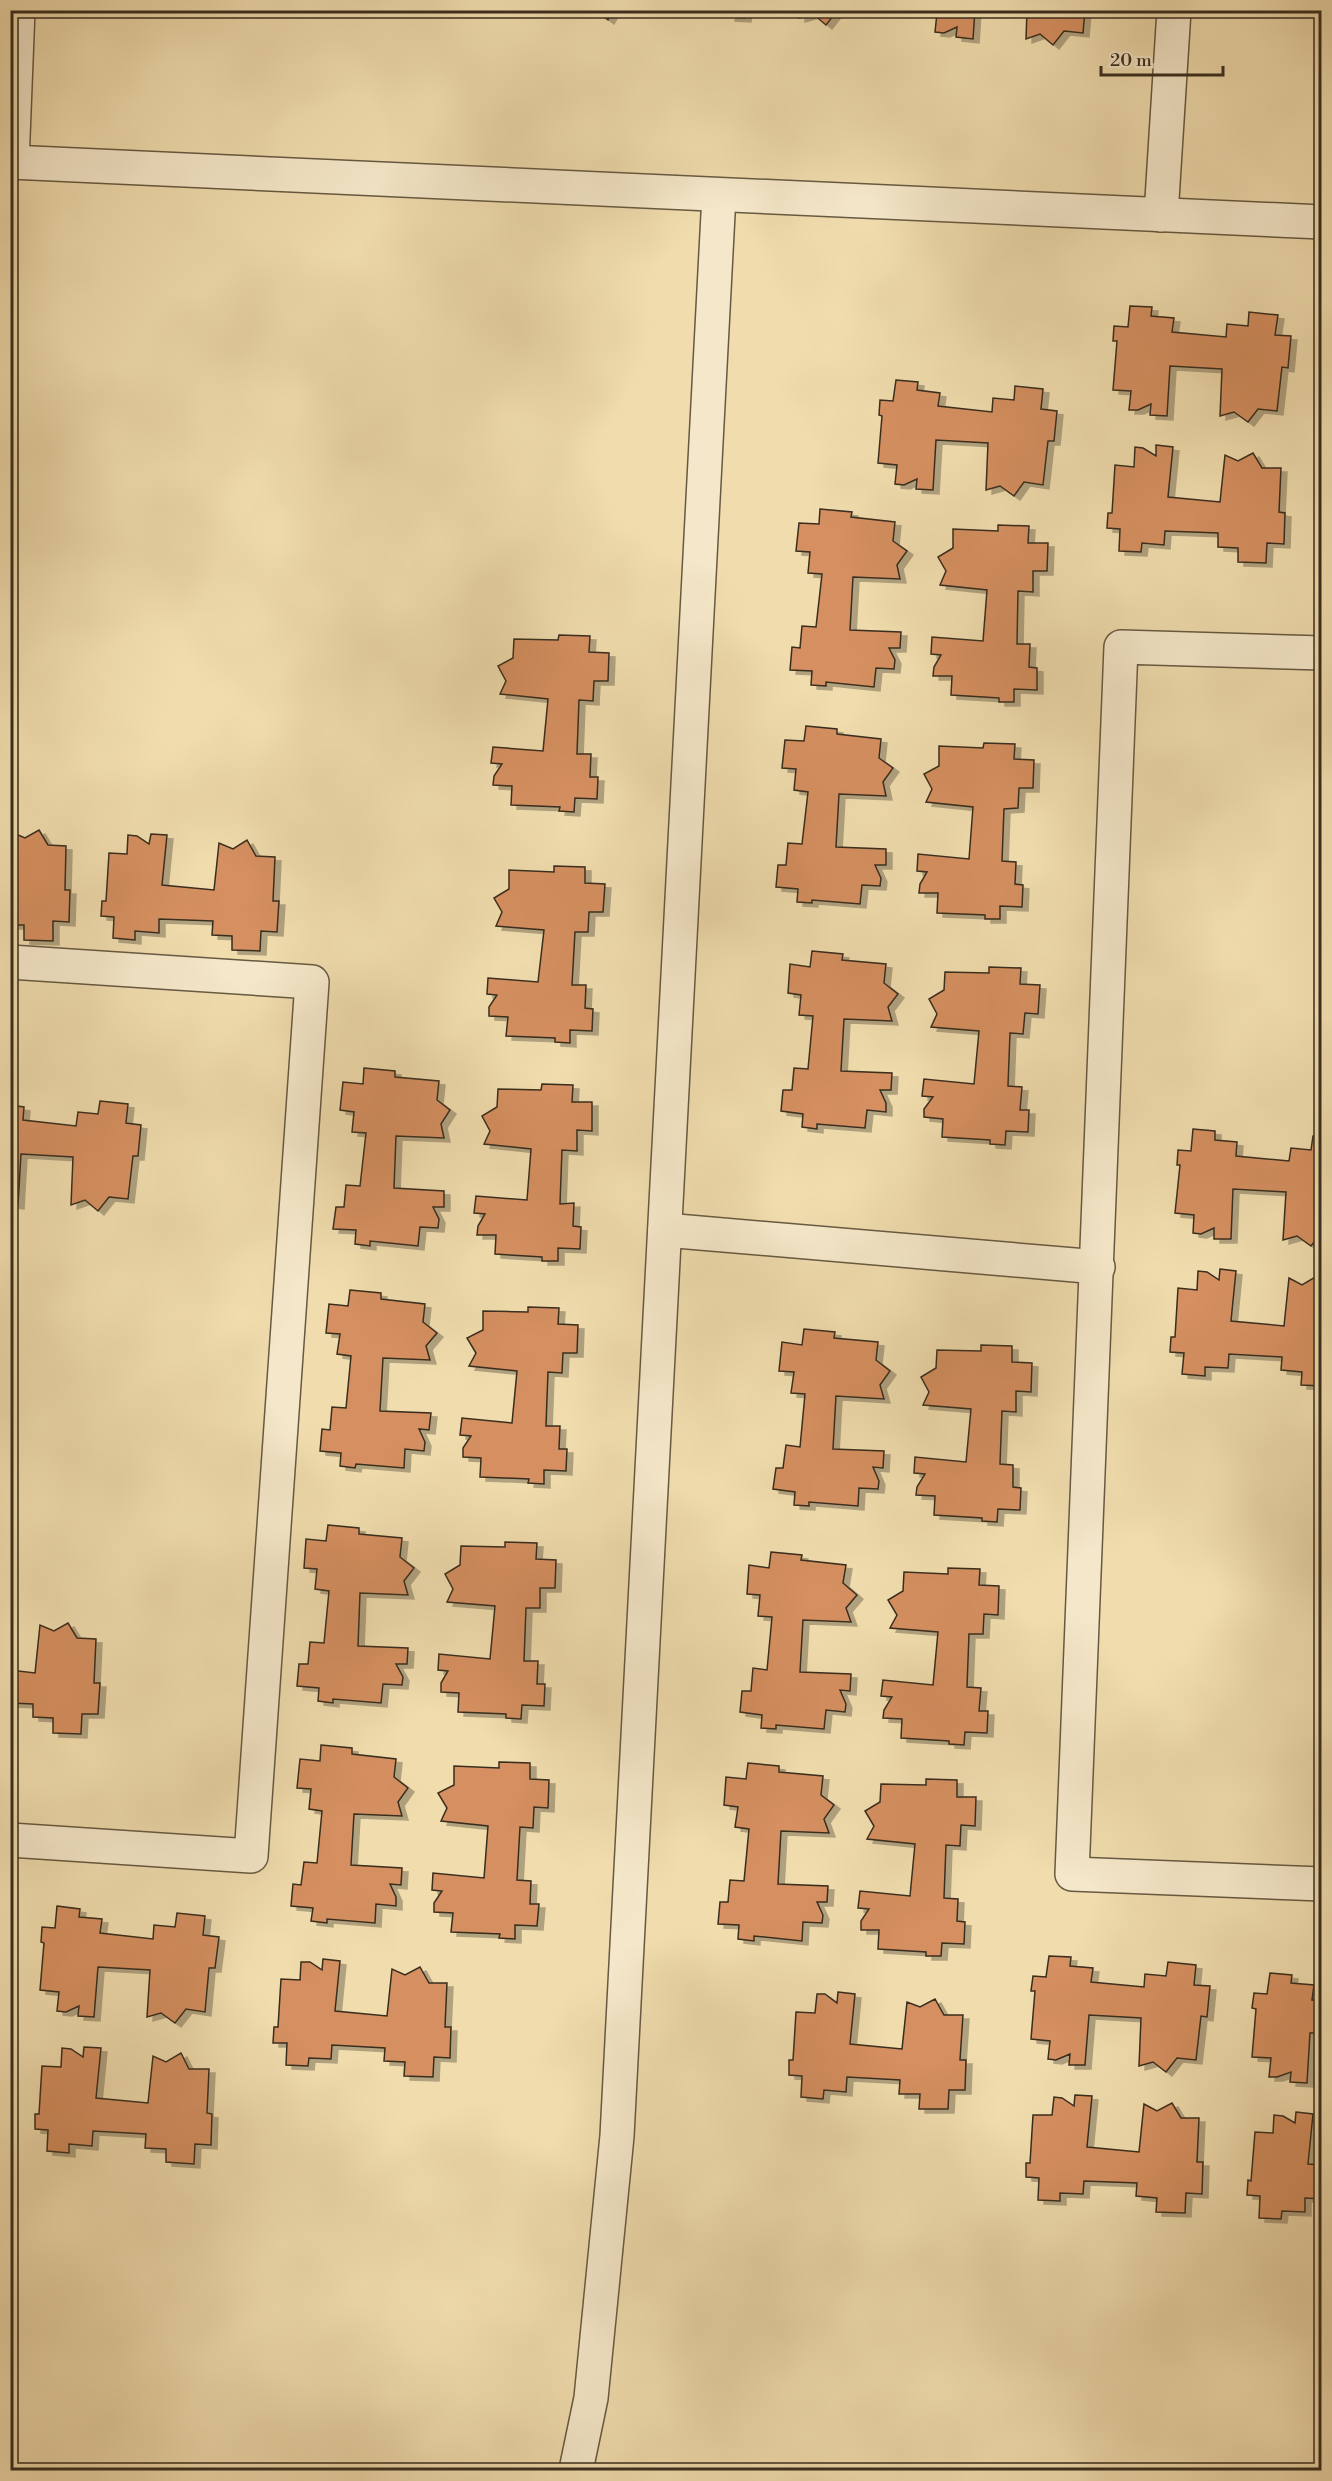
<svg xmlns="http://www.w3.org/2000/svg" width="1332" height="2481" viewBox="0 0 1332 2481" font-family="'Libre Bodoni',serif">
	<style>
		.building { fill: #d58f61; stroke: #392d1e; stroke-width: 1.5; filter: url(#shadow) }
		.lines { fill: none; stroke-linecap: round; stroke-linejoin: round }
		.minor-casing { stroke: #675942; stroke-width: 36 }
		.minor { stroke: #f5e8ca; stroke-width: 33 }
	</style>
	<defs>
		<filter id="shadow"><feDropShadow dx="6" dy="4" stdDeviation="0" flood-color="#0004"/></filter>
	</defs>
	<rect width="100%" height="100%" fill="#f0dcad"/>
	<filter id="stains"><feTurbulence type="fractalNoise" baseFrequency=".00333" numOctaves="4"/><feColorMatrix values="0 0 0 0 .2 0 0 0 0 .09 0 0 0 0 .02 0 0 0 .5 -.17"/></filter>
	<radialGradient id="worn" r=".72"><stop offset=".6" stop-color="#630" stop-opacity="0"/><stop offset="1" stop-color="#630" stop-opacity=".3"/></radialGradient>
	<g class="building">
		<rect x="510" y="10" width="17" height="3"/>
		<path d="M595,10H614L608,20Z"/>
		<path d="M730,10H746L745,18L729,17Z"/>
		<path d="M799,10H856V13L837,11L826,25L813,14L799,18Z"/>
		<path d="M918,10H975L973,39L956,37L957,27L944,33L935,32L937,13Z"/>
		<path d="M1027,10H1085L1083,33L1064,31L1053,45L1040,34L1026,39Z"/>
		<path d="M1130,306L1152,307L1151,316L1174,318L1172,332L1226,337L1227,324L1248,326L1249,312L1278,315L1275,335L1291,336L1288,368L1282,367L1277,411L1258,409L1248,422L1234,412L1220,416L1222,369L1170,366L1167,416L1150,415L1151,404L1138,410H1129L1131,391L1113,390L1117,341H1113L1114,326L1128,327Z"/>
		<path d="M896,380L918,382L917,390L940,393L938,406L992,412L993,398L1014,400L1015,386L1043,389L1041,409L1057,411L1054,441H1048L1043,485L1024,482L1014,496L1000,486L986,490L988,443L936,440L933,490L916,489L917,479L904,485L895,484L897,465L878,463L882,416L879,415L880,400L893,401Z"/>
		<path d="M1156,445L1173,447L1168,497L1220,502L1225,455L1238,461L1253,453L1262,468H1281L1279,512L1285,513L1284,544L1267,543L1266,563L1238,562V548L1218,547V533L1165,531L1164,545L1142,543L1141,552L1119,551L1120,529L1107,528L1108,513H1112L1115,465L1134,467L1135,447L1143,448L1156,456Z"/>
		<path d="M820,509L852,512L851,517L895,522L893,541L907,551L897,565L900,579L853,577L850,630L901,632L900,648H889L895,660L894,669L876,668L874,687L826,682V686L811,685L812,671L790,670L792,647L800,648L802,626L816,627L822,574L808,573L810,552L796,551L799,523L819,524Z"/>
		<path d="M998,525L1029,526L1028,543H1048L1047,571H1033V592L1018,591L1017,644H1030L1029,667L1037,668V690L1014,689V702H999V698L951,695L952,676H933L934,667L941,655L931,654L932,637L983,641L987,590L940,585L946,571L938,557L953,548V529L998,531Z"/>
		<path d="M559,635L590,636L589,652L609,653L608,681H594L593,701L579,700L577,754H591L590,777H598L597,799L575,798L574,812L559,811L560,807L511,805L512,786L493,785L494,776L502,764L491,763L493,747L543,751L548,699L500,694L506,681L498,666L513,658L514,639L558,640Z"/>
		<path d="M806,726L837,729V734L881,739L879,758L893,768L883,782L886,796L839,794L836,847L886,849V865H875L881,878L880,886L862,885L860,904L812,900V903L797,902L798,889L776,887L778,865H786L788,843L802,844L808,792L794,790L796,769L782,768L785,740L804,741Z"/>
		<path d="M984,743L1015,744L1014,759L1034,760L1033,788H1019L1018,808L1004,809L1002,861L1016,862L1015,884L1023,885L1022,907L1000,906V919H985V915L937,913L938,893H919L920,884L927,872L917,871L918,854L969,859L973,807L926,802L932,789L924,774L939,766V746L983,748Z"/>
		<path d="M39,830L48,845L66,846L65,890H70L69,922L53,921V941L24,940V925H10L11,832L25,838Z"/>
		<path d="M151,834L167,835L162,885L214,890L219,843L233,849L247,840L256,856L275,857L273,901H279L277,932L261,931L260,951L232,950V936L212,935L213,921L159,919V933L135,931V940L113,938L114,917L101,916L102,901H106L109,853L127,854L128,835L137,836L149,844Z"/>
		<path d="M554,866L585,867V883L605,884L603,912H589L588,932H575L572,985H586L585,1008L593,1009L592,1031L570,1030V1043L555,1042V1038L506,1036L508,1017L489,1016V1007L497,995L487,994L488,978L538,982L544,930L496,926L502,912L494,898L509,889V870L554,872Z"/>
		<path d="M812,951L843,954L842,960L886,964L884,983L898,994L888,1007L892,1021L844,1019L841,1071L892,1073L891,1090H880L886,1103V1112L867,1110L865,1128L817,1124V1129L802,1127L803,1114L781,1111L783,1090H792L794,1068L808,1069L813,1016L799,1015L801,995L788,993L790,964L810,967Z"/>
		<path d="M989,967L1021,968L1020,984L1040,985L1038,1014L1025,1013L1023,1034L1010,1033L1008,1086L1022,1087L1020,1110H1029L1028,1132L1006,1131L1005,1145L990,1144V1140L942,1137L943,1119L924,1117V1109L933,1097L922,1096L924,1079L974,1084L979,1031L931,1027L937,1014L929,999L944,990L945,972L989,973Z"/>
		<path d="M364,1068L395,1071V1077L439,1081L437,1100L450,1110L441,1124L444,1138L396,1136L394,1188L444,1191V1207H433L439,1219L438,1228L420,1227L418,1246L370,1241V1246L355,1244L356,1230L333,1229L336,1207H344L346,1185L360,1186L366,1133L352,1132L354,1112L340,1110L343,1082L363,1084Z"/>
		<path d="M542,1084L573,1085L572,1102H592V1131L577,1130V1151L562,1150L560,1204L574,1203L573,1226L581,1227L580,1249L558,1248V1261H542V1257L495,1254L496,1235H477L478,1226L485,1214L474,1213L476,1196L527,1200L531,1149L484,1144L490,1131L482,1116L497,1107L498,1089L541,1090Z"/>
		<path d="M100,1101L128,1104L126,1123L141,1125L138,1156H133L128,1199L109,1197L98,1211L85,1200L71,1205L73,1157L21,1154L18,1205L10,1204V1105L24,1107L23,1120L76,1126L78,1112L98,1114Z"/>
		<path d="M1193,1129L1215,1131V1140L1237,1142L1236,1156L1289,1161L1291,1148L1311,1150L1313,1136L1322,1137V1232L1311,1246L1297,1236L1283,1240L1286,1192L1233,1189L1231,1239H1214V1228L1201,1234L1193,1233L1194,1215L1175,1213L1180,1165H1177L1178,1150L1191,1151Z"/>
		<path d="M1220,1269L1236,1271L1231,1321L1284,1326L1289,1278L1302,1285L1317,1276L1322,1284V1386L1301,1385L1302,1372L1281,1370L1282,1357L1229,1354L1228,1368L1205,1367V1376L1182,1374L1184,1353L1170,1352L1171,1337H1175L1178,1288L1197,1290L1198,1271L1207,1272L1219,1280Z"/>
		<path d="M350,1290L381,1293V1299L425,1304L423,1322L437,1333L426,1346L430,1360L383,1358L380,1411L431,1413L429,1430L419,1429L425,1442L424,1451L405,1449L404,1468L356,1464L355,1468L340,1466L341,1453L320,1451L322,1429L330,1430L332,1407L346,1408L351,1356L337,1354L340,1334L326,1333L329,1304L348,1306Z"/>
		<path d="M528,1307L559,1308L558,1324L578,1325L577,1353H563L562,1373L548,1372L546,1426H560L559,1449H567L566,1471L544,1470V1484L528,1483L529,1479L480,1477L481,1458L463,1457V1448L471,1436L460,1435L462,1418L512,1423L517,1371L469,1366L476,1353L467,1338L483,1330V1311L528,1312Z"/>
		<path d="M804,1329L835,1332L834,1338L878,1342L876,1360L890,1371L880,1385L884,1399L836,1396L833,1449L884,1451L883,1468L873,1467L879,1481L878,1489L859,1488L858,1506L809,1502V1506L794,1505L795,1492L773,1489L776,1468H783L786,1445L800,1447L805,1394L791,1393L794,1372L779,1371L782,1342L802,1345Z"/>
		<path d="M981,1345L1012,1346V1362L1032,1363L1031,1392L1016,1391V1412L1002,1411L1000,1464L1013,1465V1487L1021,1488L1020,1510L998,1509L997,1522L982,1521V1518L934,1515L935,1496L916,1495L917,1487L925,1474L914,1473L915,1457L966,1462L971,1409L923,1405L929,1392L921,1377L936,1368L937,1350L981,1351Z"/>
		<path d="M328,1525L359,1528V1534L402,1538L400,1557L414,1568L404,1581L408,1595L360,1593L358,1646L408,1648L407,1664H396L403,1677L402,1685L383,1684L381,1703L333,1699V1703L318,1701L319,1688L297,1686L299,1664H308L310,1642L324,1643L329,1591L315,1589L317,1569L304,1568L306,1539L326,1541Z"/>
		<path d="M505,1542L537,1543L536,1559L556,1560L555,1588H540V1608H526L524,1661H538L537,1684H545L544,1706L522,1705L521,1719L506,1718V1714L458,1712L459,1693L441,1692V1683L448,1671L438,1670L439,1654L490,1659L495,1606L447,1602L453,1589L445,1574L460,1565L461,1546L505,1547Z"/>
		<path d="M771,1552L802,1555L801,1560L846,1565L843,1583L857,1595L846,1608L851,1622L803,1620L800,1672L851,1674L850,1691L840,1690L846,1704L845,1712L826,1710L824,1729L776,1725V1729L761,1728L762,1715L740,1712L742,1691H751L753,1668L767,1670L772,1617L758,1616L760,1595L747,1594L749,1565L769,1568Z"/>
		<path d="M948,1568L980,1569L979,1585L999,1586L998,1615L984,1614L983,1634H969L967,1687L981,1688L979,1711H988L987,1733L965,1732L964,1745L949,1744V1741L901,1738L902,1719L883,1718L884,1710L892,1697L881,1696L883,1680L933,1685L938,1632L890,1628L897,1615L888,1600L903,1591L904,1572L948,1574Z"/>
		<path d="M68,1623L77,1638L96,1639L94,1683H100L98,1714H82L81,1734L53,1733V1718L33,1717V1704L10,1703V1670L35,1673L40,1625L54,1631Z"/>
		<path d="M321,1745L352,1748V1754L396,1759L394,1777L408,1788L398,1802L402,1816L354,1814L351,1865L402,1868L401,1885L390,1884L396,1897V1906L376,1904L375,1923L327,1919V1923L311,1921L313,1908L291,1906L293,1884L301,1885L304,1862L317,1863L322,1811L309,1809L311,1789L297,1788L300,1759L320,1761Z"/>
		<path d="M499,1762L530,1763V1779L549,1780L548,1808L534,1807L533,1828L520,1827L517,1880L531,1881L530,1904H539L537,1926L515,1925V1939L499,1938L500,1934L451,1932L453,1913L434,1912V1903L442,1891L432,1890L433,1873L484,1878L488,1826L441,1821L447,1808L438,1793L454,1785V1766L499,1768Z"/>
		<path d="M748,1763L779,1766V1772L823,1776L821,1795L834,1805L824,1819L829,1833L781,1831L778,1884L828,1886L827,1902H817L823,1915L822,1923L803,1922L802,1941L754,1936V1941L738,1939L739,1925L718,1924L720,1902H728L730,1880L744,1881L749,1829L735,1827L738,1807L724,1805L726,1777L746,1779Z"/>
		<path d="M926,1779L957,1780V1797H976L975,1826L961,1825L960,1846L946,1845L944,1898L958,1899L957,1921L965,1922L964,1944L942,1943L941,1956H926V1952L878,1949L879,1930H861V1921L869,1909L858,1908L860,1891L910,1896L915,1844L867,1839L874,1826L865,1811L880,1802L881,1784L926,1785Z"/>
		<path d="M57,1906L80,1909L79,1917L102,1919L100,1933L153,1939L154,1925L175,1927L177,1913L205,1916L203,1935L219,1937L215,1968H209L205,2012L186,2009L175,2023L161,2013L147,2017L150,1970L98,1967L94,2017L78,2016L79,2006L66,2012L57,2011L59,1992L40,1990L44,1943L41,1942L42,1927L55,1928Z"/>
		<path d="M1049,1956L1071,1957L1070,1966L1093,1968L1091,1982L1144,1987L1145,1974L1166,1976L1168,1962L1196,1965L1194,1985L1210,1986L1207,2017L1201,2016L1196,2060L1177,2058L1166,2072L1153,2062L1139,2066L1141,2018L1089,2015L1085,2065H1069L1070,2054L1056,2060L1048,2059L1050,2041L1031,2039L1035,1991H1031L1033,1976L1046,1977Z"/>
		<path d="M323,1959L340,1961L335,2011L387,2016L392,1969L405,1975L420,1967L429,1983H447L445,2027H451L450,2058L434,2057L433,2077L404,2076L405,2062L384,2061L385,2048L332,2045L331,2059L309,2058L308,2066L286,2065L287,2043H273L274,2027H278L281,1979L300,1980L301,1962H310L322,1970Z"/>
		<path d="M1270,1973L1292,1975L1291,1983L1314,1985L1312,2000H1322V2033H1310L1307,2083L1290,2082L1291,2072L1277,2077H1269L1271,2058L1252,2057L1256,2009L1252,2008L1254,1993L1267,1994Z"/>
		<path d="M838,1992L855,1994L850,2044L902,2049L907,2002L920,2007L935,1999L944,2015H963L960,2060H966L965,2090H949L948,2109H919L920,2094H899L900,2080L847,2077L846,2092L824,2090L823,2099L801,2097L802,2076L789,2075V2060H793L796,2012L815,2013L817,1994H825L837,2003Z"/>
		<path d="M84,2047L101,2048L96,2098L148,2103L153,2056L166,2062L181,2053L189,2069H209L207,2113L212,2114L211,2145L195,2144L194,2164L166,2162V2149L145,2148L146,2134L93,2131L92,2146L69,2144V2153L47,2151L48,2130L35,2129V2114H39L42,2066L61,2067L62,2048L71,2049L83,2057Z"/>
		<path d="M1075,2095L1092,2096L1087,2147L1139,2152L1144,2104L1157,2111L1172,2103L1181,2118H1199L1197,2162H1203L1202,2194L1186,2193L1185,2213L1156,2212L1157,2198L1136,2196L1137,2183L1084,2181L1083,2194L1060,2193V2201L1038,2200L1039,2178L1026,2177V2163H1030L1033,2115H1052L1054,2097L1062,2098L1074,2106Z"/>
		<path d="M1296,2112L1313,2114L1308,2164L1322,2165V2199L1305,2198V2212L1282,2211L1281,2219L1259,2218L1260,2196L1247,2195L1248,2180L1251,2181L1255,2132L1273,2133L1274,2115L1283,2116L1295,2123Z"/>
	</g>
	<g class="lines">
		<g class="minor-casing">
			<g id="minor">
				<path d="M10,162L1322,222"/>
				<path d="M12,162L18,10"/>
				<path d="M1161,215L1174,10"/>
				<path d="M1322,653L1121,647L1072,1874L1322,1884"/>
				<path d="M10,962L312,982L251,1856L10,1840"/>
				<path d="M665,1230L1098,1267"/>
				<path d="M576,2470L591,2398L617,2136L719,195"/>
			</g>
		</g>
		<use href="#minor" class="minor"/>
	</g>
	<rect width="1332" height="2481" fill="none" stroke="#f0dcad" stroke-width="36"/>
	<rect x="12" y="12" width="1308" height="2457" fill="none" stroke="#392d1e" stroke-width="3"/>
	<rect x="18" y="18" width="1296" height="2445" fill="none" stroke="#392d1e" stroke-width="1.5"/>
	<path d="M1101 66v9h122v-9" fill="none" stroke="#392d1e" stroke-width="3"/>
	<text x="1110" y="66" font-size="18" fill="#392d1e" stroke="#f5e8ca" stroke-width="4.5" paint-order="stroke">20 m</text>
	<rect width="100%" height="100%" filter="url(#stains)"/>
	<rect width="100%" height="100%" fill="url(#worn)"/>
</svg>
